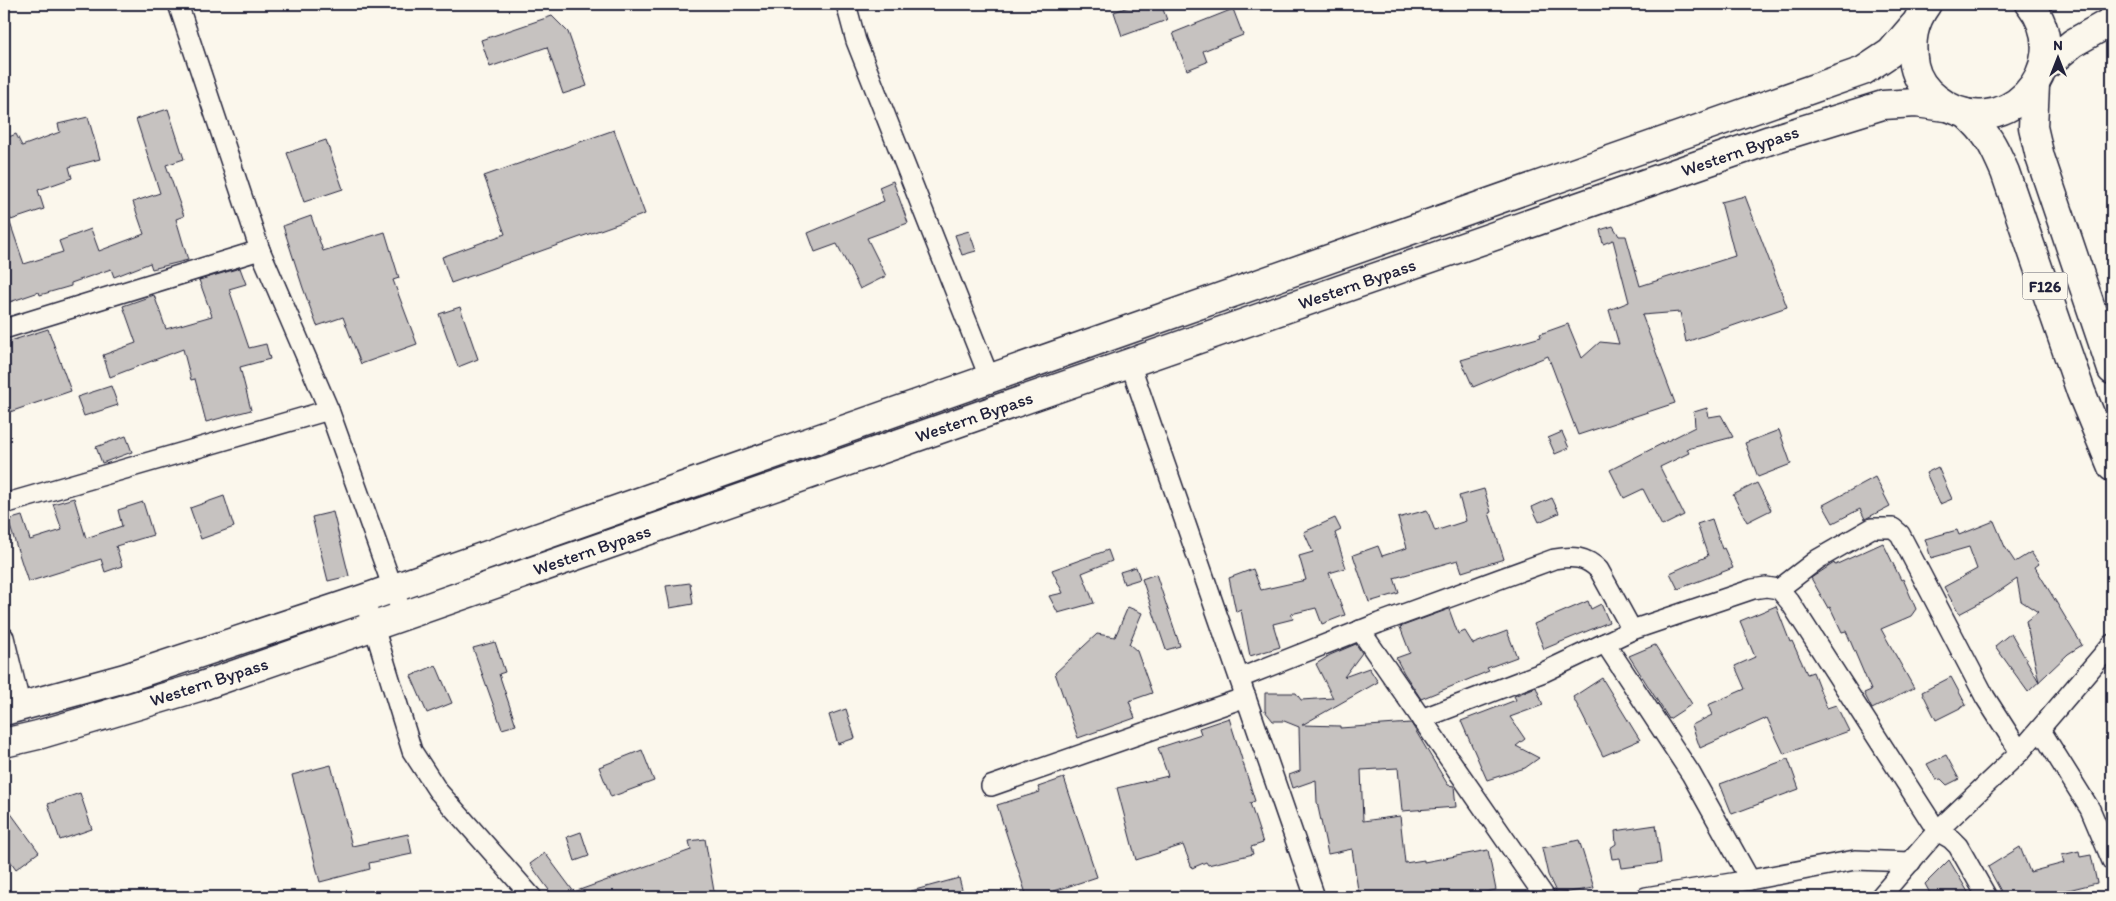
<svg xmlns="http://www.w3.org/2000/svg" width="2116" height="901" viewBox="0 0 2116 901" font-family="Itim,sans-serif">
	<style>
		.building { fill: #c6c2c0; stroke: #22223b }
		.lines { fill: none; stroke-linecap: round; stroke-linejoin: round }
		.street-casing { stroke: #22223b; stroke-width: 22 }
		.primary-casing { stroke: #22223b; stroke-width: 31 }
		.street { stroke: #fbf7ec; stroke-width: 19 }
		.primary { stroke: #fbf7ec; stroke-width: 28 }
		.labels { text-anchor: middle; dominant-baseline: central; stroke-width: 4; stroke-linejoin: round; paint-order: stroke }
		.shield { fill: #fbf7ec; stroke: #636270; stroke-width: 1 }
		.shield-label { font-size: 16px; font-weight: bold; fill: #22223b }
		.street-label { font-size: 18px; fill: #22223b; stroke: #fbf7ec }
	</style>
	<rect width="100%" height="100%" fill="#fbf7ec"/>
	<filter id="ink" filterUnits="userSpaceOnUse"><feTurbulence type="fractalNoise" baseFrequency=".02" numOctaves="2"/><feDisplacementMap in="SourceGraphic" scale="10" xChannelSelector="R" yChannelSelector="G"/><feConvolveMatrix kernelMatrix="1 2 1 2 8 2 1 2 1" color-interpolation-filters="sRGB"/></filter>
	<g filter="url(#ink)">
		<g class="building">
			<path d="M1127,4H1161L1167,20L1122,36L1114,12L1128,7Z"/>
			<path d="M1233,9L1243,35L1203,51L1207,62L1187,70L1173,33Z"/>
			<path d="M552,16L568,32L587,86L563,94L547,47L490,67L481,40Z"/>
			<path d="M168,109L184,159L166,165L184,216L176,219L188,260L152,269L150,263L114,277L111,269L71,283V286L40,295L39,292L4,304V211H6L24,264L63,252L59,241L91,229L99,251L144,234L133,202L160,193L136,119Z"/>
			<path d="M88,117L100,159L69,167L72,178L38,190L44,209L11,220L4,199V139L16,134L22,146L60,132L58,124Z"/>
			<path d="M614,130L645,214L451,283L442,257L505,234L484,176Z"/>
			<path d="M326,140L343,189L304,202L287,153Z"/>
			<path d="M893,181L908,223L867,238L886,276L860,289L837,244L815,252L808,233L884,201L879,187Z"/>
			<path d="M1745,196L1787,307L1686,342L1680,312L1642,315L1675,403L1578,435L1548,356L1473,387L1461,360L1541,337L1540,334L1568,324L1582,358L1600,342L1619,344L1609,310L1629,302L1613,240L1603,244L1600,230L1613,226L1619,236H1626L1640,286L1735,256L1721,202Z"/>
			<path d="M311,216L323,251L385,232L399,278L393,280L417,344L361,364L343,317L317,326L303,288L283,226Z"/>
			<path d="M969,231L976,251L962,255L955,235Z"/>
			<path d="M240,268L246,284L229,289L249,348L266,344L270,359L240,367L251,410L206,422L195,379L191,380L183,349L110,377L103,355L136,343L123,306L154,295L166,329L212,316L199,280Z"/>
			<path d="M460,307L478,359L458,367L439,314Z"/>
			<path d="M48,329L71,391L4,414V343Z"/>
			<path d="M111,386L118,405L84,416L77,397Z"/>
			<path d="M1707,408L1709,417L1721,415L1733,437L1687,449L1689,453L1660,467L1684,515L1662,526L1643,489L1624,498L1610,470L1695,427L1694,412Z"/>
			<path d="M1779,430L1791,464L1758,477L1745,443Z"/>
			<path d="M1562,432L1569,448L1555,454L1548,438Z"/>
			<path d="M126,436L132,452L102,463L96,447Z"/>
			<path d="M1938,467L1952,499L1940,504L1926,473Z"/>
			<path d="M1875,477L1890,506L1865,519L1860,509L1833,523L1823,505Z"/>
			<path d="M1757,483L1771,510L1747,522L1733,495Z"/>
			<path d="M1484,489L1491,512L1489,513L1504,559L1462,572L1458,560L1394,578L1399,593L1369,602L1353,555L1378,546L1382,556L1407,548L1398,518L1427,510L1435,531L1466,521L1459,496Z"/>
			<path d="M224,496L234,527L201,539L190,508Z"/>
			<path d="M74,498L86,538L122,526L118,510L143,502L153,535L116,546L122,566L105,572L101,559L28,582L8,520L22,516L30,540L62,530L53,504Z"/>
			<path d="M1552,498L1559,513L1539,522L1532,507Z"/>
			<path d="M333,512L349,576L328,581L312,517Z"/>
			<path d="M1335,518L1341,530L1335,533L1346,568L1329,573L1345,615L1322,624L1316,608L1291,614L1293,619L1273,624L1280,647L1250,656L1241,610L1236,612L1229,578L1253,569L1261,590L1306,580L1299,556L1313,552L1304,532Z"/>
			<path d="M1712,519L1722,549L1724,548L1733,568L1678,589L1670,573L1708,556L1697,524Z"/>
			<path d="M1994,521L2005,547L2015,562L2031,552L2039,564L2035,567L2082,645L2068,654L2028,692L1995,646L2011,633L2039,682L2026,621L2038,612L2021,601L2017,579L1991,597L1959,614L1944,587L1977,569L1969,547L1931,558L1925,539L1957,530L1959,535Z"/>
			<path d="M1883,543L1901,580L1903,579L1916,609L1911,616L1881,629L1914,688L1872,709L1864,693L1871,690L1846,631L1842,632L1830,607L1828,608L1811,578L1834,563L1835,565Z"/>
			<path d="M1108,550L1112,561L1082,573L1094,603L1058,613L1049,596L1063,593L1052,570Z"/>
			<path d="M1136,567L1140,579L1124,584L1120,572Z"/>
			<path d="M1156,574L1180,646L1166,650L1142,579Z"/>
			<path d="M690,583L693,604L670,608L666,586Z"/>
			<path d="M1588,601L1591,609L1601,604L1609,622L1544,649L1534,624Z"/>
			<path d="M1776,606L1790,642L1792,641L1807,674L1813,672L1827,708L1836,705L1849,731L1784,754L1767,718L1700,748L1692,725L1712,715L1708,705L1745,689L1735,666L1755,657L1740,621Z"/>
			<path d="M1128,607L1142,613L1129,644L1137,651L1152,693L1129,701L1135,718L1078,738L1055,673L1097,634L1115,637Z"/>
			<path d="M1449,609L1458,634L1465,631L1473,644L1507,631L1517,657L1487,668L1489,671L1421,699L1404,673L1396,658L1410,653L1400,627Z"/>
			<path d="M495,642L505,672L499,674L516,725L502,729L473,648Z"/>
			<path d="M1356,644L1362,653L1344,677L1369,668L1378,682L1302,725L1340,726V728L1411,723L1448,785L1454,786L1456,807L1402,811L1398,768L1361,770L1363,821L1400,816L1405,863L1424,860V862L1488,850L1496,890L1459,897H1359L1352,849L1328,854L1317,802L1316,780L1293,788L1289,775L1300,771L1299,727L1284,721H1273L1265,711V693H1296L1301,700L1333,698L1316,664L1330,655Z"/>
			<path d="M1655,645L1692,704L1669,719L1629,656Z"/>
			<path d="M436,665L452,703L427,713L411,676Z"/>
			<path d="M1951,677L1966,705L1936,720L1922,692Z"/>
			<path d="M1602,678L1640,740L1603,756L1573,697Z"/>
			<path d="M1536,687L1543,705L1510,717L1525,739L1516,746L1539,758L1525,768L1487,780L1461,721L1516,700L1514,696Z"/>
			<path d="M846,709L855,738L838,744L829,715Z"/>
			<path d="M1229,718L1255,801L1250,803L1263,843L1251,847L1253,854L1208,865L1206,862L1192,868L1183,845L1136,860L1117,788L1168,776L1158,748L1201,734L1199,728Z"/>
			<path d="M642,750L654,781L611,797L599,767Z"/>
			<path d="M1946,755L1959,779L1947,785L1941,779L1936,780L1927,764Z"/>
			<path d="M1788,759L1799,789L1732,814L1720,784Z"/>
			<path d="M331,765L352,846L408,834L412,854L369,863L370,869L320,882L292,775Z"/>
			<path d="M1064,778L1097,877L1036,897H1027L997,805L1040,792L1038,787Z"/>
			<path d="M80,793L92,829L60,840L48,804Z"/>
			<path d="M4,804L39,852L16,869L4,852Z"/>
			<path d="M1656,825L1661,863L1622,868L1620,858L1612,859L1610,848L1616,844L1615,831Z"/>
			<path d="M581,832L589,856L575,861L567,837Z"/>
			<path d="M705,839L715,897H554L530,864L545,853L574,892L691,850L689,841Z"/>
			<path d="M1579,840L1594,888L1557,894L1548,875L1542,848Z"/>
			<path d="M2020,847L2030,872L2064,863L2062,855L2079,851L2080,857L2091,855L2097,883L2039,897H2004L1988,867Z"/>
			<path d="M1949,860L1971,897H1932L1925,884Z"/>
			<path d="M959,878L964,897H905L904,893Z"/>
		</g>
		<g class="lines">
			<g class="street-casing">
				<g id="street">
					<path d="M178,4L260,250L329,410L403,616"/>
					<path d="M846,4L856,41L989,377"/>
					<path d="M4,329L260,250"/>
					<path d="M1130,363L1315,897"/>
					<path d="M4,504L329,410"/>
					<path d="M1779,589L1818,559L1872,528H1893L1900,534L1985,697L2020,752"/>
					<path d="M363,599L374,627L412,751L438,791L532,897"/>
					<path d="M1360,630L1545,897"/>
					<path d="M4,637L21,707"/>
					<path d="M1605,643L1691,774L1750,880"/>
					<path d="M1240,678L1379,623L1554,559C1572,556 1586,556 1599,570L1632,630"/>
					<path d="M1421,719L1544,672L1632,630L1753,589L1766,587L1779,589L1790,602L1937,831L1951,839L1958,846L1987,897"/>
					<path d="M2040,729L2090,809L2112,861"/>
					<path d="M991,786L1246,697"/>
					<path d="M1646,897L1750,880L1855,860L1911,862"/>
					<path d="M1880,897L1937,831L2020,752L2112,644"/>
				</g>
			</g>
			<g class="primary-casing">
				<g id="primary">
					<path d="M1927,4C1913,23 1910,42 1914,65C1917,79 1926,91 1937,99C2000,149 2080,68 2030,4"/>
					<path d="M2044,67L2073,43L2112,21"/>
					<path d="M2035,85L2033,127L2040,157L2112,370"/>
					<path d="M1965,113C1988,134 1993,144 2005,172L2081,392L2112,467"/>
					<path d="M4,711L125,678L363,599L1863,71L1890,53L1914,25"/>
					<path d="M4,743L38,735L199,687L1770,140L1883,105L1916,103L1946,107"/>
				</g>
			</g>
			<use href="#street" class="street"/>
			<use href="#primary" class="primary"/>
		</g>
	</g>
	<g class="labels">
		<rect class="shield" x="2022.5" y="272.5" width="45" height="27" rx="4"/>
		<g class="shield-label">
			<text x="2045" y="286">F126</text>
		</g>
		<g class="street-label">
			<text transform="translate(1740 151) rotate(-19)">Western Bypass</text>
			<text transform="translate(1357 284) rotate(-19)">Western Bypass</text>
			<text transform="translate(974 417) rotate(-19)">Western Bypass</text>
			<text transform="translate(592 550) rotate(-19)">Western Bypass</text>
			<text transform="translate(209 682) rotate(-18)">Western Bypass</text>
		</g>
	</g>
	<rect width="2116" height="901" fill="none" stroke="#fbf7ec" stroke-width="20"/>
	<rect x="10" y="10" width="2096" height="881" fill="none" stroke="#22223b" stroke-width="2" filter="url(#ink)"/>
	<g transform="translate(2058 58)" stroke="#fbf7ec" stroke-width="4" paint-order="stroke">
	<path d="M0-4L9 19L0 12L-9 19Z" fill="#22223b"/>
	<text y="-8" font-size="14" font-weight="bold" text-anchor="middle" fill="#22223b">N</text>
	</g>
</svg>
